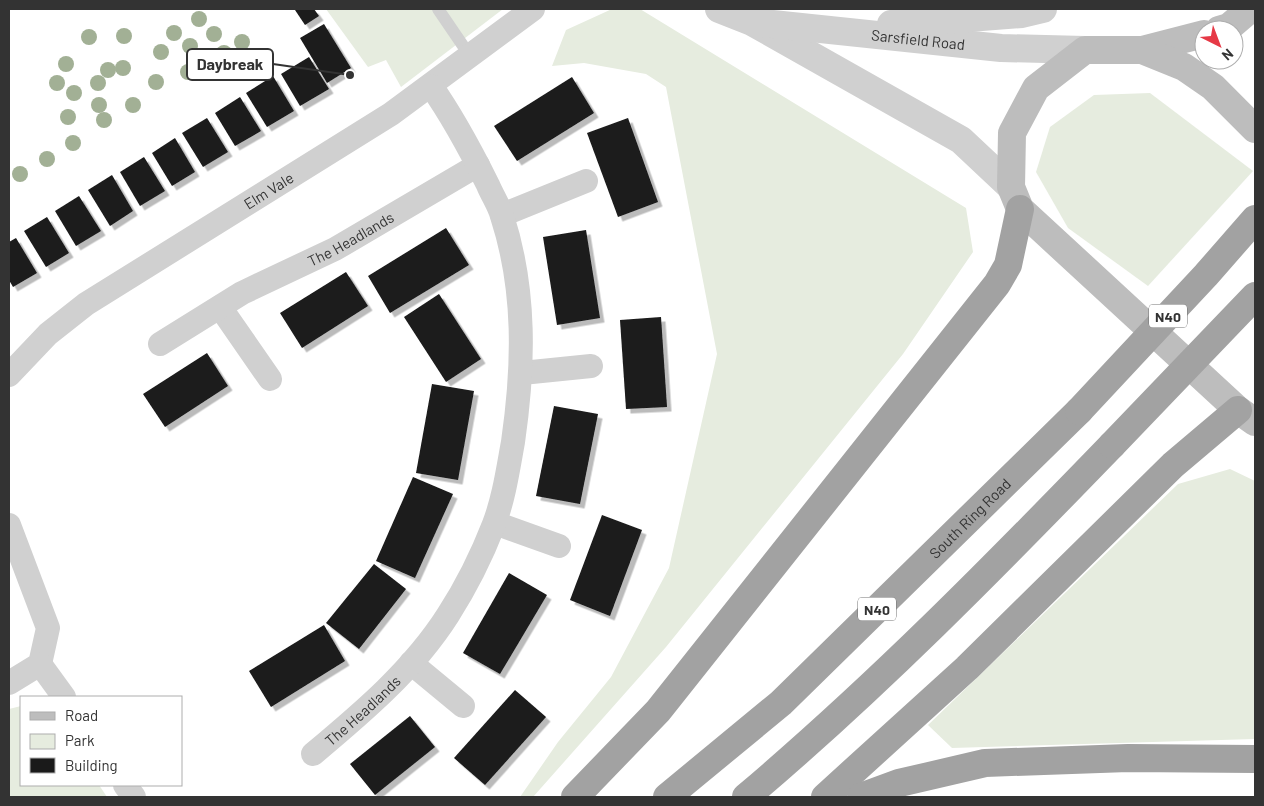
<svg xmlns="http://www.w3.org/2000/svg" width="1264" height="806" viewBox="0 0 1264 806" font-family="Barlow,sans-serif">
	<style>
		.green { fill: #e6ecdf }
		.building { fill: #1a1a1a; filter: url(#shadow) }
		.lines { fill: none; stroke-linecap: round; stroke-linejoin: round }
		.service { stroke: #d0d0d0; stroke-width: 12 }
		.minor { stroke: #d0d0d0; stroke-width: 24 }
		.tertiary { stroke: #d0d0d0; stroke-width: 28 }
		.secondary { stroke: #bdbdbd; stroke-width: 28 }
		.trunk { stroke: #a2a2a2; stroke-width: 28 }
		.trunk-bridge { stroke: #a2a2a2; stroke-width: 28 }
		.tree { fill: #a2b095 }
		.labels { text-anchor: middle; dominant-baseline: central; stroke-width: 5; stroke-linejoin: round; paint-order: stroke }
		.shield { fill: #fff; stroke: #707070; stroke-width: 1 }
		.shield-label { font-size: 14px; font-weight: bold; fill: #333 }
		.street-label { font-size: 15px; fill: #333; stroke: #fff }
		.leader { fill: none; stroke: #333; stroke-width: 2 }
		.callout-dot { fill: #333; stroke: #fff; stroke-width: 2 }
		.callout { fill: #fff; stroke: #333; stroke-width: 2 }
		.callout-label { font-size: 16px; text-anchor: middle; font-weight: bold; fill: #333 }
	</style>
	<defs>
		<filter id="shadow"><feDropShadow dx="4.5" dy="4.5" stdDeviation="0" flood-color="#0004"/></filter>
	</defs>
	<rect width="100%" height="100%" fill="#fff"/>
	<g class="green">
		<path d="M326,9H503L401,87L386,60L368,67Z"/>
		<path d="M612,9H640L966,208L973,252L903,354L666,647L533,797H520L558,742L611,677L669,568L717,354L666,87L646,74L584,63L552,66L566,30Z"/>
		<path d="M1150,93L1253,171L1148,286L1068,228L1036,172L1050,127L1094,95Z"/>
		<path d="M1230,469L1255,481V739L952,748L928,725L1178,484Z"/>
		<path d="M21,706V785H99L107,797H9V709Z"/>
	</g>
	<g class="building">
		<path d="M314,9L319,16L305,25L295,10Z"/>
		<path d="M324,24L351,68L327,83L300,38Z"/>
		<path d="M309,57L329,89L300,106L281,74Z"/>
		<path d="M273,76L294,111L267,127L246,93Z"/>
		<path d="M572,77L594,113L517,161L494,126Z"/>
		<path d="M240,97L261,131L235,146L215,113Z"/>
		<path d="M207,118L228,152L203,167L182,133Z"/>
		<path d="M628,118L658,202L618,217L587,133Z"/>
		<path d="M175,138L195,172L172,186L152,153Z"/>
		<path d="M144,157L165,191L140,206L120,172Z"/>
		<path d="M112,175L133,211L110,226L88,190Z"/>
		<path d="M79,196L101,231L76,246L55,211Z"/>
		<path d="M47,217L69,253L46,267L24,231Z"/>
		<path d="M446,228L469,265L390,313L368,276Z"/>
		<path d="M586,230L600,318L557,325L543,237Z"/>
		<path d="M16,238L37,273L13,287L9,280V242Z"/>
		<path d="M346,272L368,306L302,348L280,313Z"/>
		<path d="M439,294L481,359L446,382L404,317Z"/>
		<path d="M661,317L667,407L626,409L620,320Z"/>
		<path d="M207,353L228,386L165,427L143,394Z"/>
		<path d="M432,384L474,391L458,480L416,473Z"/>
		<path d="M554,406L598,414L580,504L536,496Z"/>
		<path d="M413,477L453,494L415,578L376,561Z"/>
		<path d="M602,515L642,530L610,616L570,600Z"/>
		<path d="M374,564L406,589L359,649L326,623Z"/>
		<path d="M509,573L547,595L500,674L463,653Z"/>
		<path d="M324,625L345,661L271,707L249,671Z"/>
		<path d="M515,690L546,717L485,785L454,758Z"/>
		<path d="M410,716L435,747L375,795L350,764Z"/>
	</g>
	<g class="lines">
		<path class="service" d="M438,9L470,56"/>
		<g class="minor">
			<path d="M502,215L586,181"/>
			<path d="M220,307L270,379"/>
			<path id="s1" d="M160,344L242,293L335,249L478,165"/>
			<path d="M522,373L591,366"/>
			<path id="s2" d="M9,375L48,334L86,304L391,114L533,9"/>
			<path d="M495,523L559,546"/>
			<path d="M9,525L48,628L40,664L9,683"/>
			<path d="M411,663L463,706"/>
			<path d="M40,664L64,697"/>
			<path id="s3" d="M313,754C362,713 413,670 448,615C466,587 482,555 494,524C504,498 508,469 513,442C524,366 526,290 502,216C499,205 492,195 488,185C471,151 453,117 431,86"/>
			<path d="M125,785L134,797"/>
		</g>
		<g class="tertiary">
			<path d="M719,9L752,22L961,140L1011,187"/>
			<path id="s4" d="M763,23L1001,48L1085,50"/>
			<path d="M891,24L1022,14L1043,9"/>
		</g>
		<g class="secondary">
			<path d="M1219,30L1229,27L1250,9"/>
			<path d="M1142,50L1204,34"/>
			<path d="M1255,129L1213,87L1184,67L1142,50H1085L1036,88L1012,133L1011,187L1020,209L1238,410L1255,422"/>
		</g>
		<g class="trunk">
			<path d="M575,797L658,711L997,284L1008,265L1020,209"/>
			<path id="s5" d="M667,797L781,703L1079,411"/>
			<path d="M746,797C875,688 994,567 1112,445"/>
			<path d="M825,797L967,668L1173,465L1238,410"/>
			<path d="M861,797L899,783L985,763L1128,758L1255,759"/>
		</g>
		<g class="trunk-bridge">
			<path d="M1079,411L1206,275L1255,219"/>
			<path d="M1112,445L1255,296"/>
		</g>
	</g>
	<g class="tree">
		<circle cx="199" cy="19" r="8"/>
		<circle cx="174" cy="33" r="8"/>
		<circle cx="214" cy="34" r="8"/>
		<circle cx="124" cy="36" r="8"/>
		<circle cx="89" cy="37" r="8"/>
		<circle cx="242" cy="42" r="8"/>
		<circle cx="190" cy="46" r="8"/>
		<circle cx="161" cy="52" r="8"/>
		<circle cx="224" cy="53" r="8"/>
		<circle cx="66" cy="64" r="8"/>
		<circle cx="123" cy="68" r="8"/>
		<circle cx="108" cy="70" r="8"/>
		<circle cx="188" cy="72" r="8"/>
		<circle cx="156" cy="82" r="8"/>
		<circle cx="57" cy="83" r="8"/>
		<circle cx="98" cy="83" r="8"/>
		<circle cx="74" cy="93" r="8"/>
		<circle cx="99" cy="105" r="8"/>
		<circle cx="133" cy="105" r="8"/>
		<circle cx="68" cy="117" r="8"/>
		<circle cx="104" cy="120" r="8"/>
		<circle cx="73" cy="143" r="8"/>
		<circle cx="47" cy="159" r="8"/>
		<circle cx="20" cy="174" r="8"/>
	</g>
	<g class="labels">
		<g class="shield">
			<rect x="1149" y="304.5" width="38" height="23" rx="4"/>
			<rect x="858" y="597.5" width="38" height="23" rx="4"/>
		</g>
		<g class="shield-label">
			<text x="1168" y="316">N40</text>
			<text x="877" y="609">N40</text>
		</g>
		<g class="street-label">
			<text stroke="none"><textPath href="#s4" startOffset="156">Sarsfield Road</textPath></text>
			<text stroke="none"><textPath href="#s2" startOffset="320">Elm Vale</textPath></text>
			<text stroke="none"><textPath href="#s1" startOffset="218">The Headlands</textPath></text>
			<text stroke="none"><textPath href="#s5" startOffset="412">South Ring Road</textPath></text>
			<text stroke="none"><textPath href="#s3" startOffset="66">The Headlands</textPath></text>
		</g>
	</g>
	<path class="leader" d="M350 75L273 64"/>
	<circle class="callout-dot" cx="350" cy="75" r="5"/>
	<rect class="callout" x="187" y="49" width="86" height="31" rx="5"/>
	<g class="callout-label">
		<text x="230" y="70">Daybreak</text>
	</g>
	<rect width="1264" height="806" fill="none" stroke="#333333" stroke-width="20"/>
	<rect x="20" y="696" width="162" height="90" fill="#ffffff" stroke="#adadad"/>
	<rect x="30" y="712" width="25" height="8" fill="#bdbdbd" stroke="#adadad"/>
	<text x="65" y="721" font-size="15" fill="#333333">Road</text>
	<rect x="30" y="734" width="25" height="15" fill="#e6ecdf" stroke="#adadad"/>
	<text x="65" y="746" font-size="15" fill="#333333">Park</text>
	<rect x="30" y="758" width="25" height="15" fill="#1a1a1a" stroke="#adadad"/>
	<text x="65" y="771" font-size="15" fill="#333333">Building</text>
	<g transform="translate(1219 45) rotate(138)"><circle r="24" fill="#ffffff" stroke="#adadad"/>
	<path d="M0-4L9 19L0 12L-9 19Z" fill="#e63946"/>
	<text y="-8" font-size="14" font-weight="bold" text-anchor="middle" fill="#333333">N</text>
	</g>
</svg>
